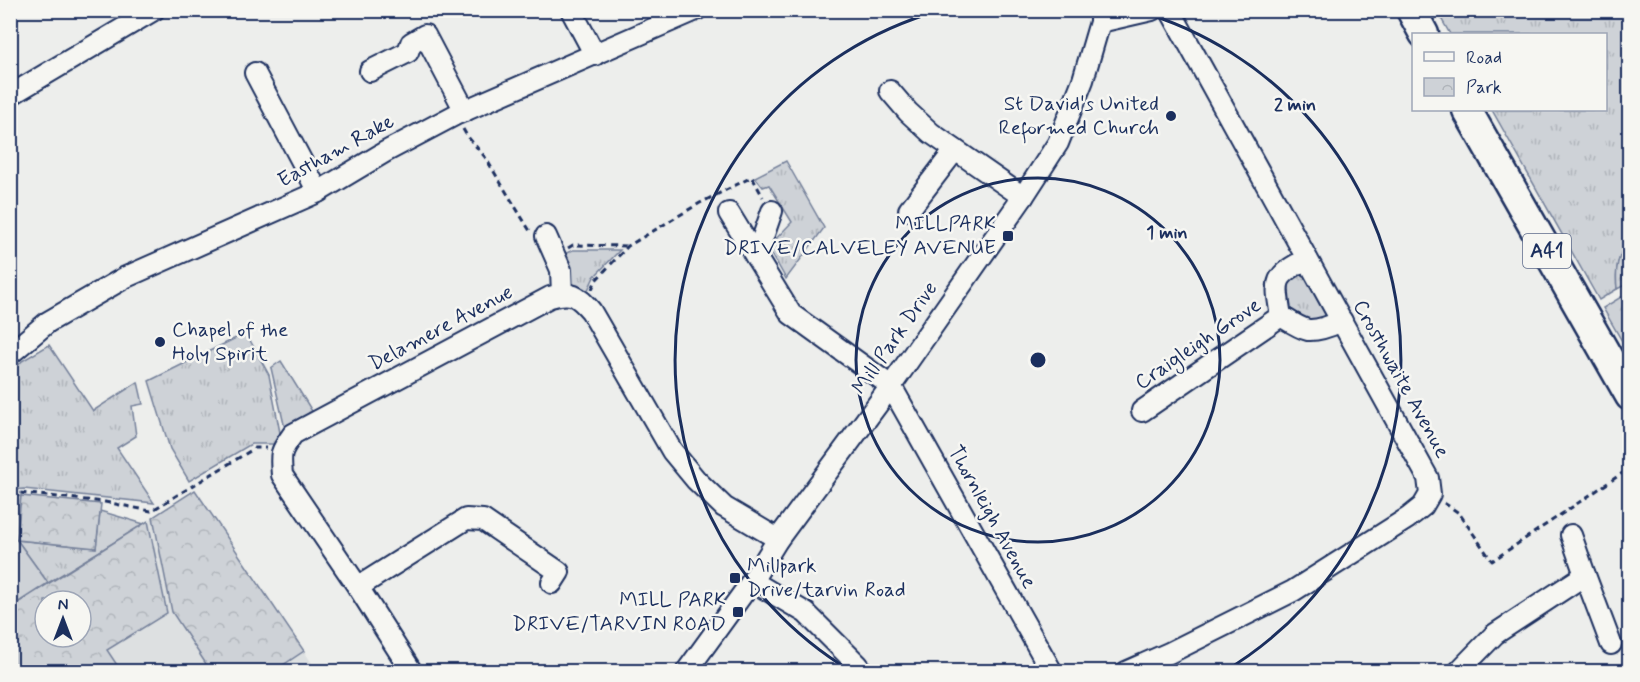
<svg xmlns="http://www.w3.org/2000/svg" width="1640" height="682" viewBox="0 0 1640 682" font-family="Mynerve,sans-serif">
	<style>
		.built { fill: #dde0e1 }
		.grass { fill: url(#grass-tufts); stroke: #74809a; stroke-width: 1.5 }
		.forest { fill: url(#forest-firs); stroke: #74809a; stroke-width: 1.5 }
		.park { fill: url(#park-crowns); stroke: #74809a; stroke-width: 1.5; fill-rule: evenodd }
		.pitch { fill: #ced2d7; stroke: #74809a; stroke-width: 1.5 }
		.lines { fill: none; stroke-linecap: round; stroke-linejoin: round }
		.minor-casing { stroke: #1b2f5e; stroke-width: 24 }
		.highway-casing { stroke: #1b2f5e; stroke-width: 33 }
		.path { stroke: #1b2f5e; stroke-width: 3; stroke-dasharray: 6 4.5; stroke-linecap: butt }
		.minor { stroke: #f6f6f2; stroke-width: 20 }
		.highway { stroke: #f6f6f2; stroke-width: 28 }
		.ring { fill: none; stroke: #1b2f5e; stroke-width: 3 }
		.poi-dot { fill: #1b2f5e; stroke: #f6f6f2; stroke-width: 2 }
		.labels { text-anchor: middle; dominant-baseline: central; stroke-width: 5; stroke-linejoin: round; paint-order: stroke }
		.shield { fill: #f6f6f2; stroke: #5d6b8a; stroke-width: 1.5 }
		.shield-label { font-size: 20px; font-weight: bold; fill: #1b2f5e }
		.poi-label { font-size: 21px; fill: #1b2f5e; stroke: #f6f6f2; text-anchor: end }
		.street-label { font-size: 21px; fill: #1b2f5e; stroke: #f6f6f2 }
		.centre { fill: #1b2f5e; stroke: #f6f6f2; stroke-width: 3 }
		.ring-label { font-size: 18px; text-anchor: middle; font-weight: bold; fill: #1b2f5e; stroke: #f6f6f2; stroke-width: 5; stroke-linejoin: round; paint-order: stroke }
	</style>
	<defs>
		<pattern id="grass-tufts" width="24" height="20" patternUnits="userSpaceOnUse" patternTransform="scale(1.5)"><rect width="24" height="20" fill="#ced2d7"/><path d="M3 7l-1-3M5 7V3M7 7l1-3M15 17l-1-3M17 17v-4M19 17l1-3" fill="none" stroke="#b0b5bb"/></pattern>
		<pattern id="forest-firs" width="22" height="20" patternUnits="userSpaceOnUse" patternTransform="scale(1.5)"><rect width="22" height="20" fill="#ced2d7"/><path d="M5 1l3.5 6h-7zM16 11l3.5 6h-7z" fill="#b0b5bb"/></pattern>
		<pattern id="park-crowns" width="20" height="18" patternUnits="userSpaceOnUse" patternTransform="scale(1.5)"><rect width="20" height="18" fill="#ced2d7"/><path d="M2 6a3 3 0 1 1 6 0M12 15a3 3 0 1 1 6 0" fill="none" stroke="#b0b5bb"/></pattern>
	</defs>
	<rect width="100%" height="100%" fill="#edeeec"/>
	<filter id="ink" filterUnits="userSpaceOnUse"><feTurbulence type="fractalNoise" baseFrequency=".0167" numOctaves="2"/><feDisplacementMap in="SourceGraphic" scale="12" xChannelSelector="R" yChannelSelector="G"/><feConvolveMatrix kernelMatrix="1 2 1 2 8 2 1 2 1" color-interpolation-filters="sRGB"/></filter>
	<g filter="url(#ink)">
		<path class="built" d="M195,490L304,651L317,671H121L107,650L81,601L52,581L144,524Z"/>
		<g class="grass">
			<path d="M1437,11H1629L1625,18L1628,49L1630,50V240C1617,257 1615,268 1617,289L1599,300L1492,110H1606V34H1450Z"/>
			<path d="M786,161L824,228L786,279L768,247L792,222L769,185L763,187L755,177Z"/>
			<path d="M573,250H620L594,277L587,292L576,286L566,284L560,256Z"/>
			<path d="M1301,270L1309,276L1327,308L1325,318C1309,324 1291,319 1286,301C1284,296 1285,291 1284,286Z"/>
			<path d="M246,333L269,375L281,438L278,444H251L189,481L170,449L149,381Z"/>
			<path d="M49,345L93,411L138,382L143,404L132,406L136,436L117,448L154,503L24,489L11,490V374L22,361Z"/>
			<path d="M281,361L315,416L286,433L271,368Z"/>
			<path d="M21,496L17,540L96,548L100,511L144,524L48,583L17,540H11L10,497Z"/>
		</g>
		<g class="forest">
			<path d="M1629,240V283L1617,289C1615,268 1617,257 1629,240Z"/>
			<path d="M1621,297L1625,303L1630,301L1629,338L1622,341L1603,308Z"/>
		</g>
		<g class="park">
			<path d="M195,490L304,651L274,671L217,672L210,670L172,612L153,517Z"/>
			<path d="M21,496L101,504L96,548L17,540Z"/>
			<path d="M148,521L167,613L107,650L121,671H11V607ZM45,601H81V637H45Z"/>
		</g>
		<path class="pitch" d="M11,540H17L48,583L11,607Z"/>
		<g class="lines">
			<g class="minor-casing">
				<g id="minor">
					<path d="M571,10L595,55"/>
					<path d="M1100,22L1152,10"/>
					<path d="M370,71L408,52L411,43L425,35L465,111"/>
					<path d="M255,73L318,192"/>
					<path d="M890,91L908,112L931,133L1023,197"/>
					<path d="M10,93H14L154,10"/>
					<path d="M909,210L955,150"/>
					<path d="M729,213L791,314L891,386L1052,672"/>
					<path d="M546,236L561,270L562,294"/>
					<path d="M756,257L772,211"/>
					<path d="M1307,259C1273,276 1275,281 1281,316C1289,321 1299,328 1308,330C1319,331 1333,325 1342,321"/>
					<path d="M10,354L48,322L126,277L318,192L385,152L457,114L696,10"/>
					<path d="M1142,411L1281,316"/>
					<path d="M1571,535L1585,575L1611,644"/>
					<path d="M752,581L806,613L858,665L862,672"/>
					<path d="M358,587L466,519L483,520L559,572L552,583"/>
					<path d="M412,672L358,587L282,475C280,453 280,452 293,434L550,297C572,291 577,295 591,311L672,451L696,480L724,507L778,539"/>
					<path d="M686,672L752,581L778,539L891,386L1023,197L1058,143L1083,80L1100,22V10"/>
					<path d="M1126,672L1169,653L1293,591L1408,518L1423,506L1430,494L1428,478L1170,10"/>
					<path d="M1458,672L1495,634L1585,575"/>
				</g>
			</g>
			<g class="highway-casing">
				<g id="highway">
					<path d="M1411,10L1424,34"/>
					<path d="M1467,110L1630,396"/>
				</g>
			</g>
			<g class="path">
				<path d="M463,129L467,136L485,157L530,231"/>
				<path d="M568,248L573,245L628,246"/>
				<path d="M592,289L596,280L628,246L700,203L752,177L763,197"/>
				<path d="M10,494L20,493L105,502L151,511L255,448H266"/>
				<path d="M1444,503L1459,513L1492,561L1630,468"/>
			</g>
			<use href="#minor" class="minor"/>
			<use href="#highway" class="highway"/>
		</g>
	</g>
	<g class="ring">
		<circle cx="1038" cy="360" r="182"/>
		<path d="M851 671A363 363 0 0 1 938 11M1138 11A363 363 0 0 1 1225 671"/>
	</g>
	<g class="poi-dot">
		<circle cx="1171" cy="116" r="6"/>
		<rect x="1002" y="230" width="12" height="12" rx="3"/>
		<circle cx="160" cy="342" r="6"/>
		<rect x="729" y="572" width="12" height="12" rx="3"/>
		<rect x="732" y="606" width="12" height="12" rx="3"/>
	</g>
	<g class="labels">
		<rect class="shield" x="1523" y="234" width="48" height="34" rx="4.5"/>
		<g class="shield-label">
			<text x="1547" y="251">A41</text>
		</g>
		<g class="poi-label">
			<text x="1159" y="104">St David's United<tspan x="1159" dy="24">Reformed Church</tspan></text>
			<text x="996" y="224">MILLPARK<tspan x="996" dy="24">DRIVE/CALVELEY AVENUE</tspan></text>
			<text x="172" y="330" text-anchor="start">Chapel of the<tspan x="172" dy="24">Holy Spirit</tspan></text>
			<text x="747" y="566" text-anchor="start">Millpark<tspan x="747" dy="24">Drive/tarvin Road</tspan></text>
			<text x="726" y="600">MILL PARK<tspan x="726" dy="24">DRIVE/TARVIN ROAD</tspan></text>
		</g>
		<g class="street-label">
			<text transform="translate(336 151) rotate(-29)">Eastham Rake</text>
			<text transform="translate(441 328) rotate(-28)">Delamere Avenue</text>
			<text transform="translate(895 338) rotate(-55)">Mill Park Drive</text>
			<text transform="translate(1198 344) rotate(-34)">Craigleigh Grove</text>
			<text transform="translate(1401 379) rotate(61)">Crosthwaite Avenue</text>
			<text transform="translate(992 517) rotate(61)">Thornleigh Avenue</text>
		</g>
	</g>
	<circle cx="1038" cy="360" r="9" class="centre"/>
	<g class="ring-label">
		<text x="1295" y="110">2 min</text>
		<text x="1167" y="238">1 min</text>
	</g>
	<rect width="1640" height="682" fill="none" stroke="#f6f6f2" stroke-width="36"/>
	<rect x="18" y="18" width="1604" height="646" fill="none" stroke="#1b2f5e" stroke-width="2" filter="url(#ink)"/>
	<rect x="1412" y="33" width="195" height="78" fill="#f6f6f2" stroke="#9ea6b7" stroke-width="1.5"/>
	<rect x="1424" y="52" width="30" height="9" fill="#f6f6f2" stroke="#9ea6b7" stroke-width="1.5"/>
	<text x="1466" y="63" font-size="18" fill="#1b2f5e">Road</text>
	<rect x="1424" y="78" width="30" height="18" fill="url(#park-crowns)" stroke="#9ea6b7" stroke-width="1.5"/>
	<text x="1466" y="93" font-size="18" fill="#1b2f5e">Park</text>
	<g transform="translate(63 619)"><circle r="28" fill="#f6f6f2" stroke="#9ea6b7" stroke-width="1.5"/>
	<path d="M0-4.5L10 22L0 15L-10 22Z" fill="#1b2f5e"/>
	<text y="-9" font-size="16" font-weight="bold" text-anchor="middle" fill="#1b2f5e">N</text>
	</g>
</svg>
